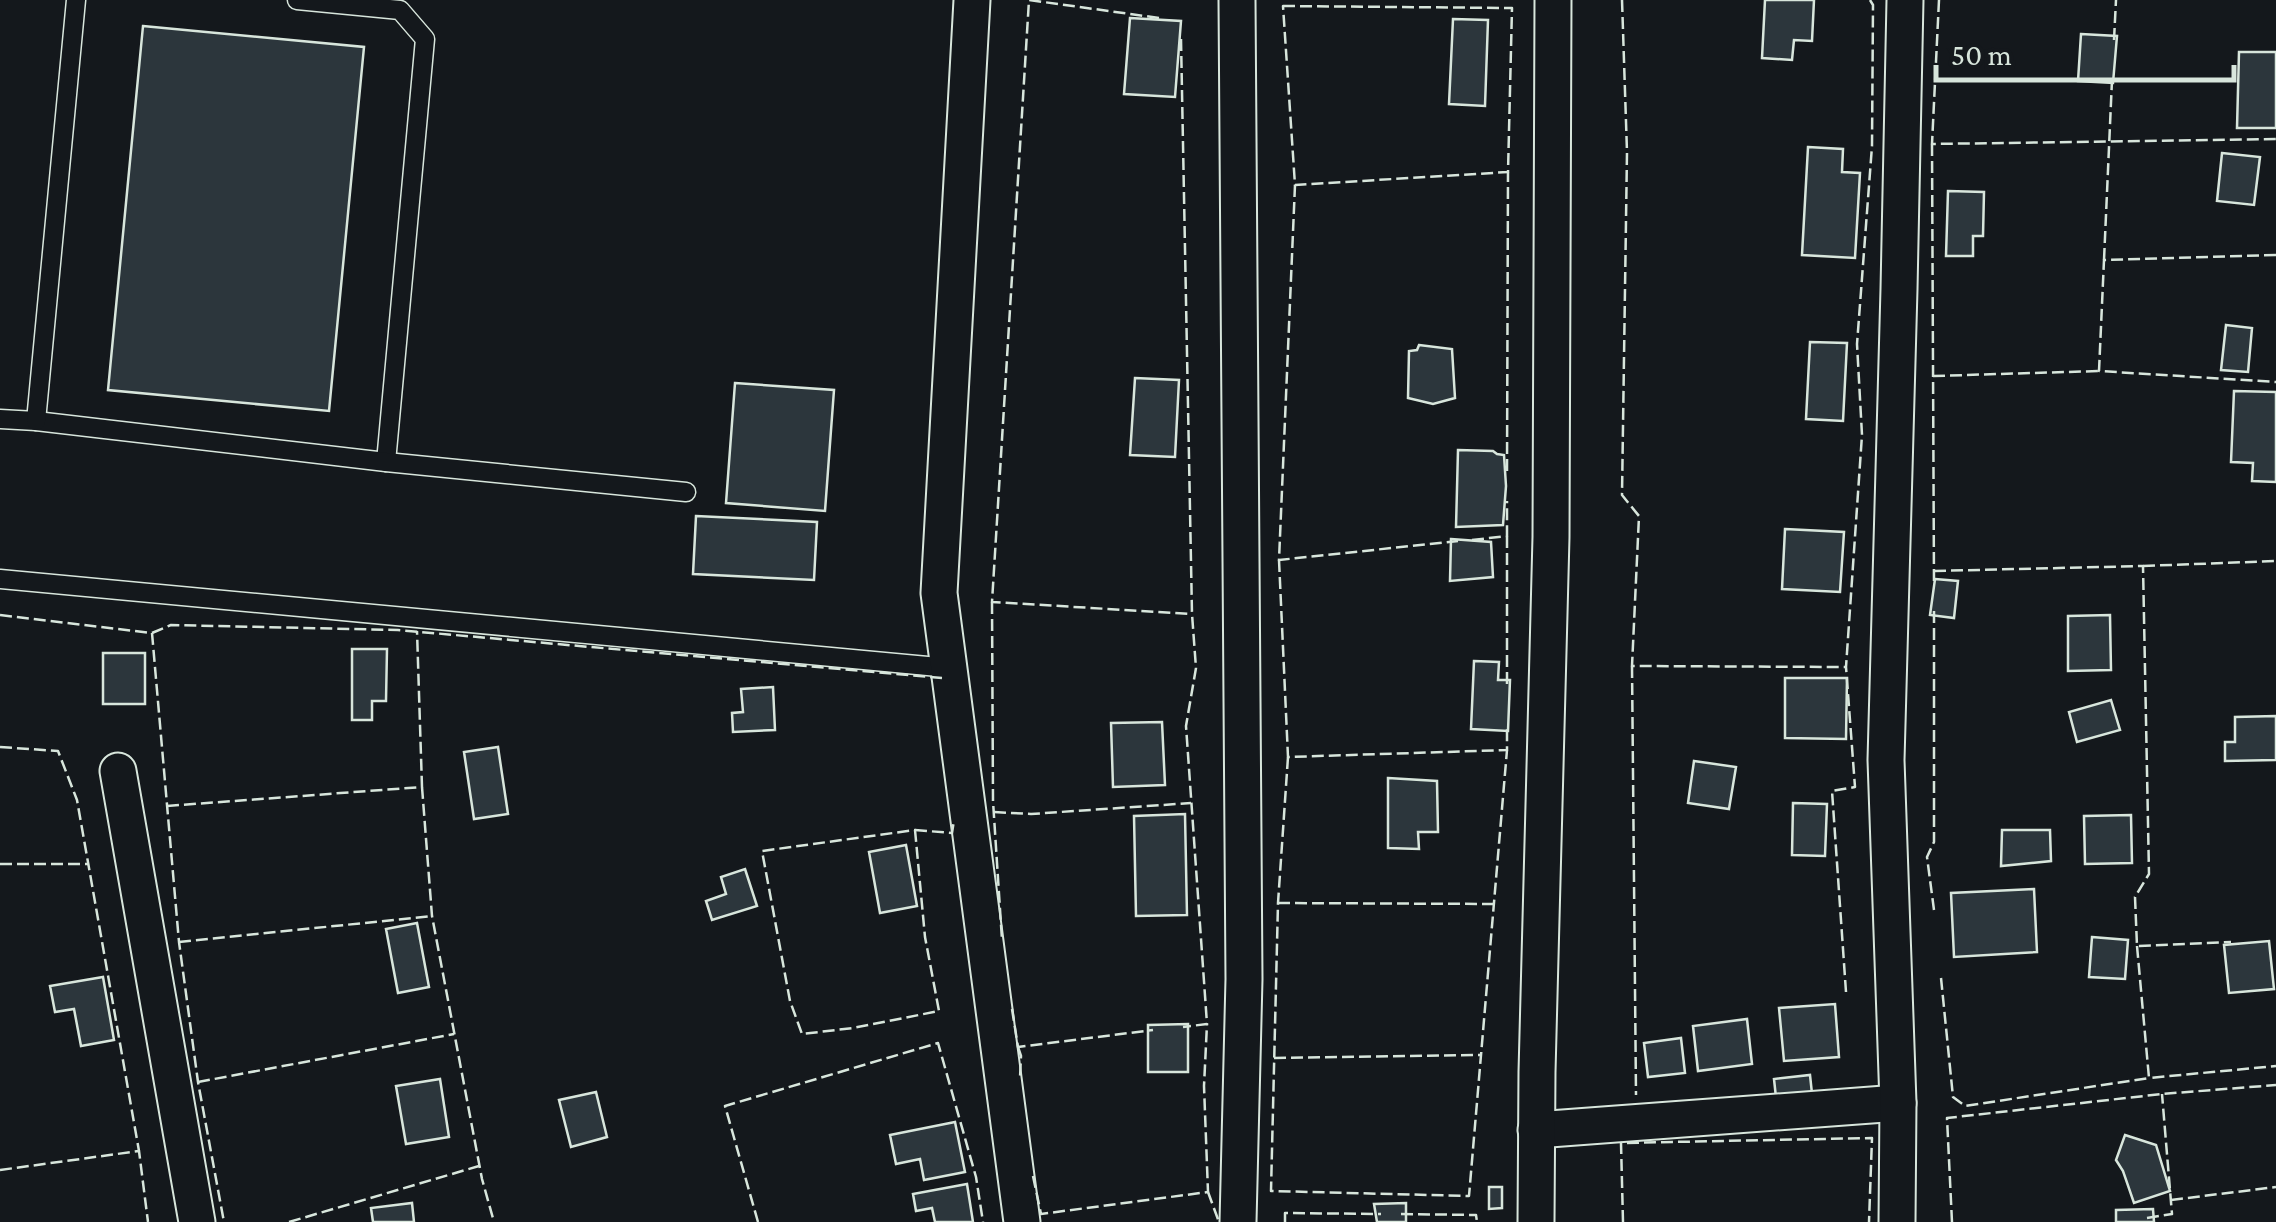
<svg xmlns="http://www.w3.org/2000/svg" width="2276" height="1222" viewBox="0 0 2276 1222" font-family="'Crimson Pro',serif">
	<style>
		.building { fill: #2c363c; stroke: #d8e6dc; stroke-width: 2.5 }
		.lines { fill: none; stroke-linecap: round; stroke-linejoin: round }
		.service-casing { stroke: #d8e6dc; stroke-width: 21 }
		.minor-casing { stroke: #d8e6dc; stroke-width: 39 }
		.service { stroke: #14181c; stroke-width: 18 }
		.minor { stroke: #14181c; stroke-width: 35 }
		.fence { stroke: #d8e6dc; stroke-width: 2.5; stroke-dasharray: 12 5; stroke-linecap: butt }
	</style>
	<rect width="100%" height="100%" fill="#14181c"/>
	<g class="building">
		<path d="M1765,0H1814L1812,41L1794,40L1792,60L1762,58Z"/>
		<path d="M1130,18L1181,21L1175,97L1124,94Z"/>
		<path d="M1453,19L1488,20L1485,106L1449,104Z"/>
		<path d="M143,26L364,47L329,411L108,390Z"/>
		<path d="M2081,34L2117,36L2113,83L2078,81Z"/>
		<path d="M2239,52H2276V128H2237Z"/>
		<path d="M1808,147L1843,149L1842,172L1860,173L1855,258L1802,255Z"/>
		<path d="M2222,153L2260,157L2254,205L2217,201Z"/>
		<path d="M1948,191L1984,192L1983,236H1973V256H1946Z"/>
		<path d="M2226,325L2252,328L2248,372L2221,370Z"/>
		<path d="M1810,342L1847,343L1843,421L1806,419Z"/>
		<path d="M1419,345L1452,349L1455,398L1433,404L1408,398L1409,351L1417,350Z"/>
		<path d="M1135,378L1179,380L1175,457L1130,455Z"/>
		<path d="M735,383L834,390L825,511L726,503Z"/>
		<path d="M2234,391L2276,392V482L2252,481L2253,463L2231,462Z"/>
		<path d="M1458,450L1493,451L1497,454L1504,455L1506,486L1503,525L1456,527Z"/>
		<path d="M696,516L817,522L814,580L693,574Z"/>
		<path d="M1785,529L1844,532L1840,592L1782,589Z"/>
		<path d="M1451,539L1491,542L1493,577L1450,581Z"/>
		<path d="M1935,579L1958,581L1954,618L1930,615Z"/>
		<path d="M2110,615L2111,670L2068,671V616Z"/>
		<path d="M352,649H387L386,701H372V720H352Z"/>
		<rect x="103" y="653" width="42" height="51"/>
		<path d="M1474,661L1499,662L1498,680H1510L1508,731L1471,729Z"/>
		<path d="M1785,678H1847L1846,739L1785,738Z"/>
		<path d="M773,687L775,730L733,732L732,713L743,712L741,689Z"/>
		<path d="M2111,700L2120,730L2077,742L2069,712Z"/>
		<path d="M2276,716V760L2225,761V742H2235V717Z"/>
		<path d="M1162,722L1165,785L1113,787L1111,723Z"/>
		<path d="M498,747L508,814L474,819L464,752Z"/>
		<path d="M1694,761L1736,767L1729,809L1688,803Z"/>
		<path d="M1388,778L1437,781L1438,832H1418L1419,849L1388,848Z"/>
		<path d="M1793,803L1827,804L1825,856L1792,855Z"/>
		<path d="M1185,814L1187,915L1136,916L1134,816Z"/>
		<path d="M2131,815L2132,863L2085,864L2084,816Z"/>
		<path d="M2002,830H2050L2051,861L2001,866Z"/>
		<path d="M906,845L917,906L880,913L869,852Z"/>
		<path d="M745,869L757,906L712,920L706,901L726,894L721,877Z"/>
		<path d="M2034,889L2037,952L1954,957L1951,893Z"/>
		<path d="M417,923L429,987L398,993L386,929Z"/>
		<path d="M2092,937L2128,940L2125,979L2089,977Z"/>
		<path d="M2269,941L2274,989L2229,993L2224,945Z"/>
		<path d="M103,977L114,1040L81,1046L74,1009L55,1012L50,986Z"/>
		<path d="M1835,1004L1839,1057L1784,1061L1779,1008Z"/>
		<path d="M1747,1019L1752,1064L1698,1071L1693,1026Z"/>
		<path d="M1188,1024V1072H1148V1025Z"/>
		<path d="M1681,1038L1685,1073L1648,1077L1644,1043Z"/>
		<path d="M1810,1075L1813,1103L1777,1107L1774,1079Z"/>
		<path d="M440,1079L449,1137L406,1144L396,1086Z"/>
		<path d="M596,1092L607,1137L571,1147L559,1100Z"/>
		<path d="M955,1122L965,1172L924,1180L920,1159L896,1164L890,1135Z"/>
		<path d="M2125,1135L2156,1145L2170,1191L2134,1203L2123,1171L2116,1160Z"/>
		<path d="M967,1184L973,1222H935L932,1208L916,1211L913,1194Z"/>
		<path d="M1489,1187H1502V1208L1489,1209Z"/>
		<path d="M412,1203L414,1222H373L371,1208Z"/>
		<path d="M1406,1203V1222H1377L1374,1204Z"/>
		<path d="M2153,1209L2154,1222H2116V1210Z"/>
	</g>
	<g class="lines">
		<g class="service-casing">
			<g id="service">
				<path d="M297,0L400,10L425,39L386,462"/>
				<path d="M0,419L36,421L386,462L686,492"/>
				<path d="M36,421L76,0"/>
				<path d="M0,579L949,668"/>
			</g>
		</g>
		<g class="minor-casing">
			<g id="minor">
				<path d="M972,0L939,593L1022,1222"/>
				<path d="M1237,0L1244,979L1238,1222"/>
				<path d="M118,771L197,1222"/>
				<path d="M1536,1130L1898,1103"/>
				<path d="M1536,1222L1537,1072L1551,537L1553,0"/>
				<path d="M1897,1222L1898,1103L1886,760L1899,289L1905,0"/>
			</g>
		</g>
		<use href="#service" class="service"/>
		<use href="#minor" class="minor"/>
		<g class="fence">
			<path d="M1622,0L1627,152L1622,495L1639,516L1632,666L1846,667"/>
			<path d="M1939,0L1932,144L2276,139"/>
			<path d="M1283,6L1512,8L1508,172L1295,185Z"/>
			<path d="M1159,18L1029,0L992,602L1192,614"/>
			<path d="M1181,39L1192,614L1196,668L1186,726L1207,1024L1183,1027"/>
			<path d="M2114,40L2116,0"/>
			<path d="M1932,144L1934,584"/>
			<path d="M1295,185L1279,560L1458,541"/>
			<path d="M2276,255L2104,260L2099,371L2276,382"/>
			<path d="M2104,260L2112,80"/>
			<path d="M1933,376L2099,371"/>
			<path d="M1507,471L1508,172"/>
			<path d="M1507,536V686"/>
			<path d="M1472,540L1507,536V501"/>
			<path d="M1279,560L1288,757L1507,750V726"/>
			<path d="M2143,566L2276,561"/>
			<path d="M1934,571L2143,566L2149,874L2135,897L2137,946L2231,942"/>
			<path d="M992,602L993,801L1002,940"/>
			<path d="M0,615L152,633L171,625L398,630L942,678"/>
			<path d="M152,633L179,942L198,1082L224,1222"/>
			<path d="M1632,666L1636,1095"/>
			<path d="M0,747L58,751L77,800L139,1151"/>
			<path d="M1288,757L1278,903L1271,1191L1469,1196L1507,750"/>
			<path d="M422,787L432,916L482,1179L494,1222"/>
			<path d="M167,806L422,787L417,631"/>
			<path d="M994,812L1031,814L1191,803"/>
			<path d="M915,830L952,833L954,820"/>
			<path d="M915,830L925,937L939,1011L853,1028L802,1034L790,1001L762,851Z"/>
			<path d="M0,864H89"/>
			<path d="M1278,903L1494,904"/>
			<path d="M1934,910L1927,857L1934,842V609"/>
			<path d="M179,942L432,916"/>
			<path d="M2137,946L2149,1078L2276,1066"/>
			<path d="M1941,978L1953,1097L1965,1106L2149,1078"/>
			<path d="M1846,992L1832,791L1855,787L1846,667L1862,435L1857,344L1872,146L1873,5L1870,0"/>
			<path d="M1012,1009L1018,1047L1153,1030"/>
			<path d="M1018,1047L1021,1056L1020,1078"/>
			<path d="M1274,1058L1481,1055"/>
			<path d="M198,1082L454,1034"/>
			<path d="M0,1170L139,1151L148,1222"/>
			<path d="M1033,1176L1041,1214L1208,1192L1204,1086L1207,1024"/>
			<path d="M1208,1192L1219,1222"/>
			<path d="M2171,1200L2276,1187"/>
			<path d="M1401,1214L1476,1215L1477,1222"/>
			<path d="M2147,1218L2172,1214L2162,1094"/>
			<path d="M289,1222L479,1166"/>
			<path d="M758,1222L725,1106L938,1043L976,1177L983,1222"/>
			<path d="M1285,1222V1213L1381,1214"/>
			<path d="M1623,1222L1621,1143L1872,1138L1869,1222"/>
			<path d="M1952,1222L1947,1118L2162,1094L2276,1085"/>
		</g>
	</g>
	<path d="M1936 65v15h298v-15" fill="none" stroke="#d8e6dc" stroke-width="5"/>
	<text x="1951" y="65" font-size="30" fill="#d8e6dc" stroke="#14181c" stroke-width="8" paint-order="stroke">50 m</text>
</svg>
